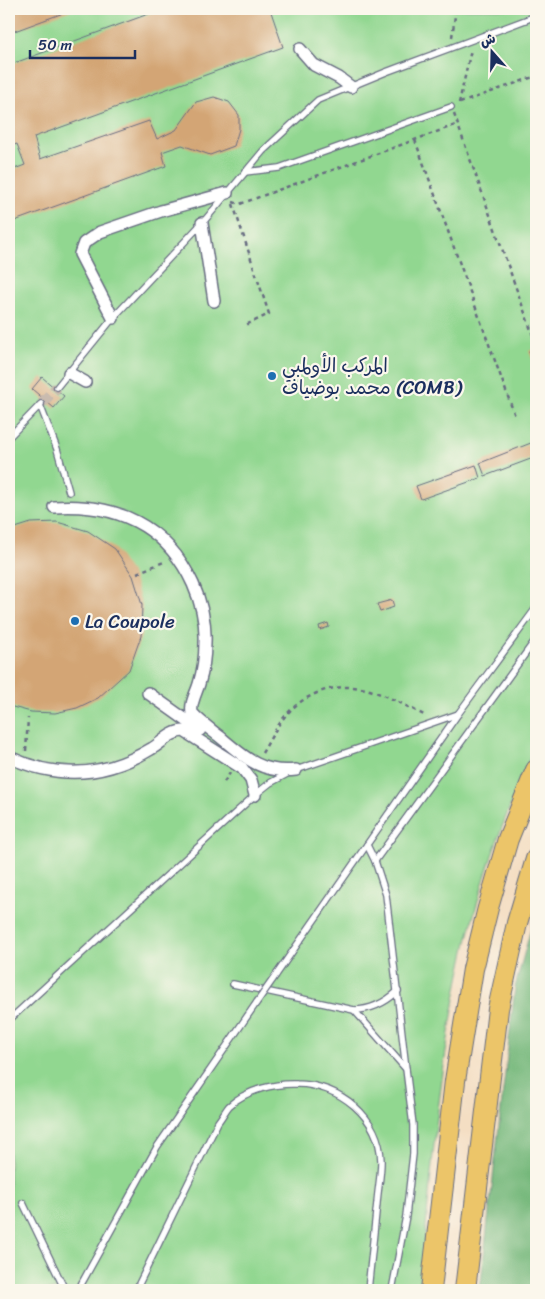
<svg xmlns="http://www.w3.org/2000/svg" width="545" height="1299" viewBox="0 0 545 1299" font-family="Sriracha,'Playpen Sans Arabic',sans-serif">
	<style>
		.green { fill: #91d790; stroke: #568377 }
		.forest { fill: #74b87a; stroke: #48746c }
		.building { fill: #d3a575 }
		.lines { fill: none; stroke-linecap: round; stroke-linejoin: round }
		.street-tunnel { stroke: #c9bbaf; stroke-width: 11; stroke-dasharray: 11 5.5; stroke-linecap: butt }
		.lane-casing { stroke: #676c81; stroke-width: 8 }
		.street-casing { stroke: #676c81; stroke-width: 14 }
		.highway-casing { stroke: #676c81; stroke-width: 22 }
		.path { stroke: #676c81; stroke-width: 2.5; stroke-dasharray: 4 4; stroke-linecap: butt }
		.lane { stroke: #fff; stroke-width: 5.5 }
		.street { stroke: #fff; stroke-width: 11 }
		.highway { stroke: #ecc569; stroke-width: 20 }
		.lane-bridge-casing { stroke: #676c81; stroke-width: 8; stroke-linecap: butt }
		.lane-bridge { stroke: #fff; stroke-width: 5.5 }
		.poi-dot { fill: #1f6fb2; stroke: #fbf7ec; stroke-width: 2 }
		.labels { text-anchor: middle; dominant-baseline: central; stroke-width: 4.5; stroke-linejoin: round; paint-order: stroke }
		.poi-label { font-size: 19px; fill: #1b2f5e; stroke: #fbf7ec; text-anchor: start }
	</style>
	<rect width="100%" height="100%" fill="#fbf7ec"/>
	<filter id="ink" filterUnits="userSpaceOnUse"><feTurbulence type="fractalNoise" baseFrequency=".02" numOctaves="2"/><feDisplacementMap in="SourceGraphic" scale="10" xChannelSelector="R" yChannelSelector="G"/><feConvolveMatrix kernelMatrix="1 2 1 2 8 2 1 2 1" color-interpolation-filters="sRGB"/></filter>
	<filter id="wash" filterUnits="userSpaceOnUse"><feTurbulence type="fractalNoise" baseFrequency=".0096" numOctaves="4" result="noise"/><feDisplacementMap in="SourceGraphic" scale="20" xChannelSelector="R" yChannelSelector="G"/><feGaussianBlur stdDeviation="1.12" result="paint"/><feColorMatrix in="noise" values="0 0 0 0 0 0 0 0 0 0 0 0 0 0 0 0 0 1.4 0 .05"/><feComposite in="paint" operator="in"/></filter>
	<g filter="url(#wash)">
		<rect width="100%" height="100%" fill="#f4dec3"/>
		<path class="green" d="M9,9H536V744C503,818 476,894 460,974C438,1078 430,1185 420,1290H9Z"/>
		<path class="forest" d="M536,910V1290H480L515,987Z"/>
		<g id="blocks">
			<g class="building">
				<path d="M9,9H74L12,32L11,30H9Z"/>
				<path d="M162,9H270L283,47L34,137L40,159L149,121L157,139L176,130L196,102L214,97L229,102L239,115V129L234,146L210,155L182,145L162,152L166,166L9,223V171L25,165L17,144L9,147V65Z"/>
				<path d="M536,348V368L529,351Z"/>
				<path d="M42,377L64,396L54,408L32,389Z"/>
				<path d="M536,441V457L485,476L480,463Z"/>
				<path d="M476,465L480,478L421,499L416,486Z"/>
				<path d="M57,522L88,531L115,549L133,576L142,605L141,636L129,670L98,698L77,708L55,713L31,712L9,706V530L31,523Z"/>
				<path d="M392,600L394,607L380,612L377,604Z"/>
				<path d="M328,623L329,627L320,630L319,626Z"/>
			</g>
		</g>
	</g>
	<g filter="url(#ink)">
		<use href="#blocks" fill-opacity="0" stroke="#676c81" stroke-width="1"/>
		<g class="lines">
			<path class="street-tunnel" d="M42,403L57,387"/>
			<g class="lane-casing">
				<g id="lane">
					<path d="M245,172L279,168L451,107"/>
					<path d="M57,387L113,318L205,220L263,151L318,100L386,72L536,16"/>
					<path d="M40,405L57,449L69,492"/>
					<path d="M9,437L41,404"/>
					<path d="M296,770L458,714"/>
					<path d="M367,845L375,861"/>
					<path d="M276,975L458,714L536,608"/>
					<path d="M233,984L354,1010L406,1069L413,1125V1154L406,1216L392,1290"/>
					<path d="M354,1010C370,1010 386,1002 398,991"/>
					<path d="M9,1020L255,795L270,783L287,774"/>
					<path d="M406,1069L386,895L375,861L536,639"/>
					<path d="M23,1203L65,1290"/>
					<path d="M78,1290L157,1147L257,1002"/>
					<path d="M136,1290L218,1122C222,1117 225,1111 229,1106C246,1090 275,1083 297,1084C339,1084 380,1117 381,1161C381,1175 378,1189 377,1203C374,1232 371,1261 368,1290"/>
				</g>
			</g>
			<g class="street-casing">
				<g id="street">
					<path d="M300,49L314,65L339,78L351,87"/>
					<path d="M202,223L214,301"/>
					<path d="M113,318L80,254L84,243L100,232L161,211L227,193"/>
					<path d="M69,373L85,382"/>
					<path d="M54,507C116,503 166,525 193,584C201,602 206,623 205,643C205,657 203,671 199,684C196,694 190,703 192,713C200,722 210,729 219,736C244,757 261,774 296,770"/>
					<path d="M148,693L200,730"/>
					<path d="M9,757C58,780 105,777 151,749C162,743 171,731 184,731L242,768L251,780L255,795"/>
				</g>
			</g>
			<g class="highway-casing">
				<g id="highway">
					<path d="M431,1290L455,1081L473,969L488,908L508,839L536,770"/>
					<path d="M465,1290L498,1009L517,923L536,859"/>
				</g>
			</g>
			<g class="path">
				<path d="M452,37L456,9"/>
				<path d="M459,103L471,50"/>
				<path d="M460,103L536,76"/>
				<path d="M454,114L536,344"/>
				<path d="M415,140L515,416"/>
				<path d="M233,202L240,204L458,124"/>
				<path d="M233,204L269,314L246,325"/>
				<path d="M137,573L166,561"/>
				<path d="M26,751L28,718"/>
				<path d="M262,753C270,740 277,725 287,714C308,690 345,680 375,692C392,698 408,707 424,715"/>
				<path d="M224,782L230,773"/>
			</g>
			<use href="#lane" class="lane"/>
			<use href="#street" class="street"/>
			<use href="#highway" class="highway"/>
			<g class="lane-bridge-casing">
				<path id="lane-bridge" d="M257,1002L276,975"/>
			</g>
			<use href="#lane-bridge" class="lane-bridge"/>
		</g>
	</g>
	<g class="poi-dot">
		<circle cx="272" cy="376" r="5"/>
		<circle cx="75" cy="621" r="5"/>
	</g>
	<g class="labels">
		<g class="poi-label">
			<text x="282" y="365">المركب الأولمبي<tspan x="282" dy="22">محمد بوضياف (COMB)</tspan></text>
			<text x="85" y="621">La Coupole</text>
		</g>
	</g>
	<rect width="545" height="1299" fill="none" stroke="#fbf7ec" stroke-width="30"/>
	<g transform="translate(492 52) rotate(340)" stroke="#fbf7ec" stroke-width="4" paint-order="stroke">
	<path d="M0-4L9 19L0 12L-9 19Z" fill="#1b2f5e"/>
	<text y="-8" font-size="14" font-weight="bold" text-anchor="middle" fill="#1b2f5e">ش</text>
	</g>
	<path d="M30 50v8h105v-8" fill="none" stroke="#1b2f5e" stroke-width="2.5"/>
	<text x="38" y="50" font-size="15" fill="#1b2f5e" stroke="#fbf7ec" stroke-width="4" paint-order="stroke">50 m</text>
</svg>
